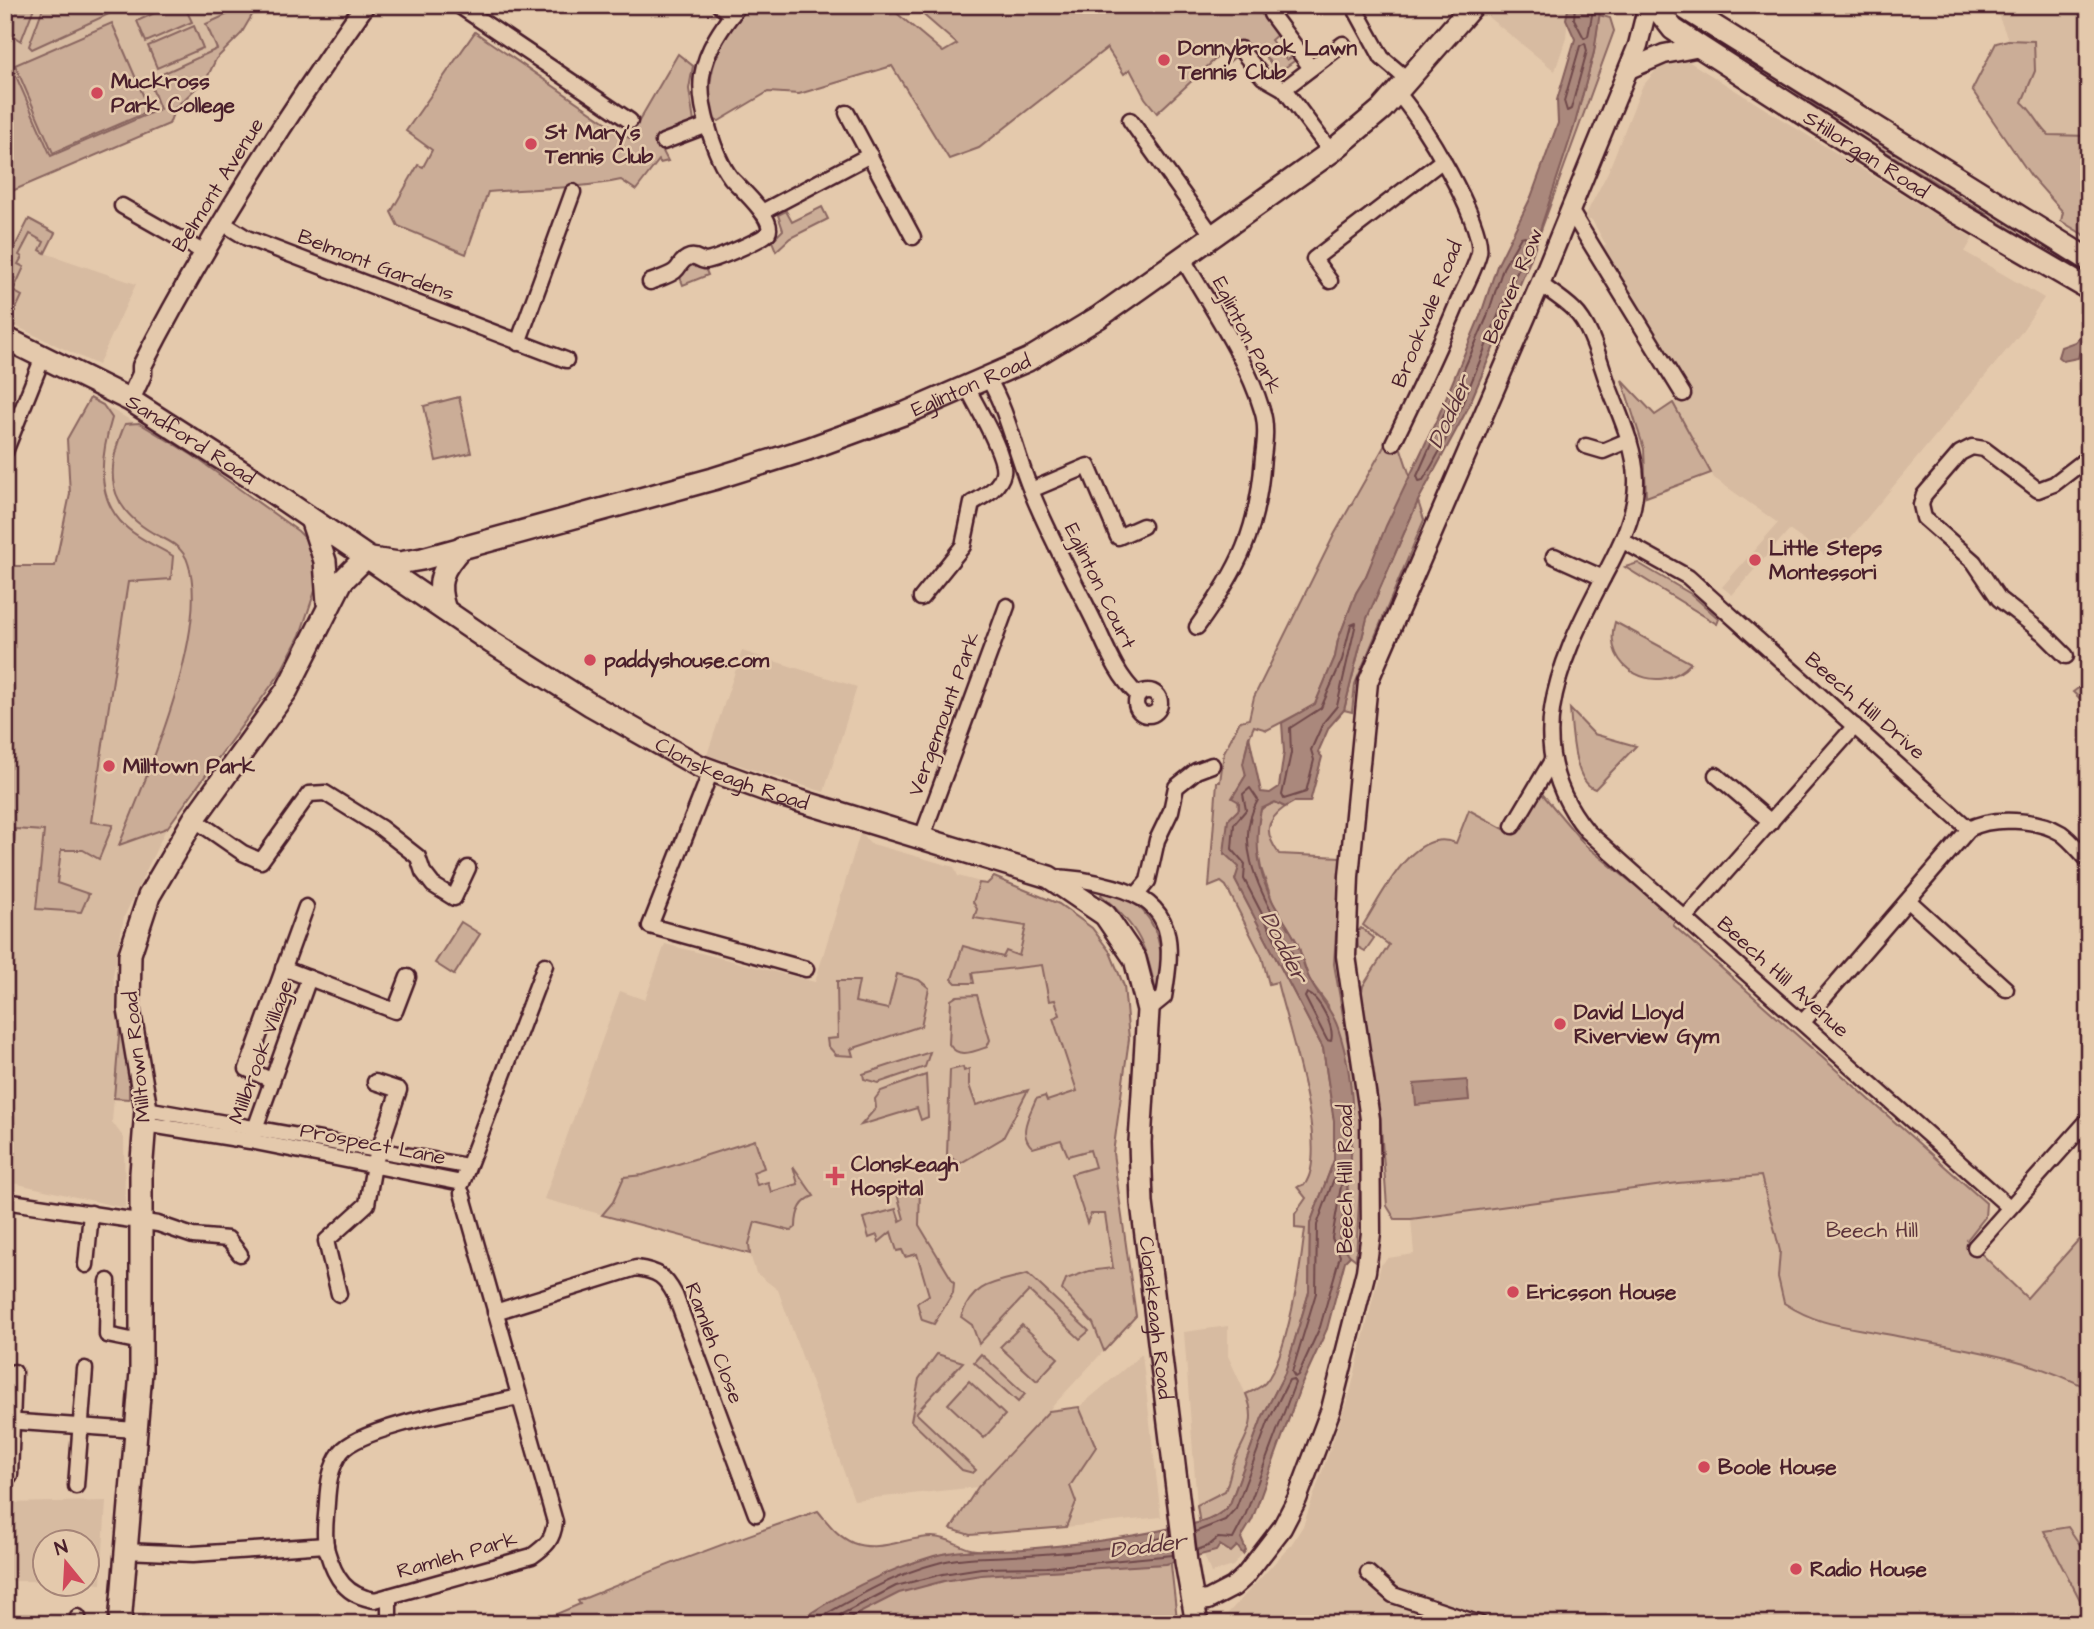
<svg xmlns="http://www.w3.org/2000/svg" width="2094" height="1629" viewBox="0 0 2094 1629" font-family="'Architects Daughter',sans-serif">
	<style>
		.built { fill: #d7bba1 }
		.green { fill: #cbad97; stroke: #8a6661; stroke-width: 2 }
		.water { fill: #aa887b; stroke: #845e5b; stroke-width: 2 }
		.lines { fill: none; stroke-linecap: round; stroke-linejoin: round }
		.shore { stroke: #70494b; stroke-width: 2 }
		.minor-casing { stroke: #4a1f2b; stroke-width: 19 }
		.tertiary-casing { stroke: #4a1f2b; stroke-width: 23 }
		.secondary-casing { stroke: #4a1f2b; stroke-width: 26 }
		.minor { stroke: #e4c9ac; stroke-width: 14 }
		.tertiary { stroke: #e4c9ac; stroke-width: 18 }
		.secondary { stroke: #e4c9ac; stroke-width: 21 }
		.poi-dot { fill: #d1495b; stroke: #e4c9ac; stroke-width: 2.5 }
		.labels { text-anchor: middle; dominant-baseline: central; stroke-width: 5; stroke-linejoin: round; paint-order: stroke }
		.poi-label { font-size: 21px; font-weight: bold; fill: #4a1f2b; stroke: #e4c9ac; text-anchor: start }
		.street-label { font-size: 21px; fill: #4a1f2b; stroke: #e4c9ac }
		.park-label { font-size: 21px; fill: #5d343b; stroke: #e4c9ac }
		.water-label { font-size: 23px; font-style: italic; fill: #5d343b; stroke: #e4c9ac }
	</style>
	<rect width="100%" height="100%" fill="#e4c9ac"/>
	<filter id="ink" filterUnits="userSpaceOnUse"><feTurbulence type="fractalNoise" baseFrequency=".0143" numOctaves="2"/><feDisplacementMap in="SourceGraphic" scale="14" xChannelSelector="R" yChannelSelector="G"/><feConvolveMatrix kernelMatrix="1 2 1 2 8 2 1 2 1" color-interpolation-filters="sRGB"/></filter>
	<g filter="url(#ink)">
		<g class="built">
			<path d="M5,5H258L241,34L216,59L207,78L175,108L169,124L5,194Z"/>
			<path d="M1498,5H1569L1566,38L1555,71L1488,17Z"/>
			<path d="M1994,5H2089V238L2061,221L2063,212L2031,176L1972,90L1996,43L2008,39Z"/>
			<path d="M1688,61L1973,238L1965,252L2044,298L2020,334L1832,560L1789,530L1732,595L1722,587L1778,523L1714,478L1673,403L1690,392L1603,247L1606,245L1592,220H1583L1608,172L1642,87L1657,69L1674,62Z"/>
			<path d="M29,219L55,233L45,253L136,284L98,365L5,321V266Z"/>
			<path d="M90,398L180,447L298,531L305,538L310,610L279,675L164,833L124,917L113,976L120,1020L112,1122L124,1138L125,1208L9,1182V1110L5,1109V566H55L70,494L67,439Z"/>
			<path d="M742,651L857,687L824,792L707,755Z"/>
			<path d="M861,830L869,843L954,867L958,876L987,884L994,877L1059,904L1092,928L1110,952L1124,986L1128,1018L1129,1039L1113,1153L1136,1316L978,1487L854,1500L778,1290L756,1273L750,1254L544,1199L620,991L645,1000L665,944L815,982Z"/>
			<path d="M1761,1176L1780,1251L1778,1277L1809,1319L1983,1352L2089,1228V1624H1218L1291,1545L1303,1526L1351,1389L1381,1265L1388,1258L1414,1254L1411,1219L1678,1183Z"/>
			<path d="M1228,1326V1356L1253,1410L1246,1443L1225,1491L1197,1505L1184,1332Z"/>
			<path d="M1142,1354L1161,1517L1066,1527L1076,1502L1069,1487L1096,1447L1079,1407Z"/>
			<path d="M106,1501L101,1584L88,1583V1542H46L45,1581H5V1503Z"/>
			<path d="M1220,1545L1225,1548L1237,1545L1243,1554L1233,1566L1211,1573L1204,1555L1216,1551Z"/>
		</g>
		<g class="green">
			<path d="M19,5H35L21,41L5,31V8Z"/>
			<path d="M44,5H108L111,13L32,49L29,46Z"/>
			<path d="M172,5H184L192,22L146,42L137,21Z"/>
			<path d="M248,5H258L241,34L216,59L207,78L175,108L169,124L5,194V67L9,60L51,156L160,109L149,80L217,49L206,24Z"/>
			<path d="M748,5H887L943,52L957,44L912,5H1273L1264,14L1279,33L1271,40L1287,60L1295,55L1297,59L1279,72L1283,77L1281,79L1266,73L1273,66L1260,50L1252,56L1237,55L1229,62L1222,53L1157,113L1145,98L1130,69L1124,74L1107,48L979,148L949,159L892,66L799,94L768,92L719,121L714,120C701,73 721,41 748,5Z"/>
			<path d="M1599,15L1610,18L1614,31L1529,263L1574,126L1594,52Z"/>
			<path d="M112,23L150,111L53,153L15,65Z"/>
			<path d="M194,26L203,48L157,68L148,46Z"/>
			<path d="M475,32L629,138L678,54L693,66L689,89L694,122L656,138L668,161L660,163L659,160L636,190L621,180C577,189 533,188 488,192L466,254L398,226L391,212L418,165L423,167L432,150L406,131Z"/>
			<path d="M2008,40L2034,41L2035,71L2022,102C2034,112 2038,125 2049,135L2089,136V238L2061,221L2063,212L2031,176L1972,90L1996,43Z"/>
			<path d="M1747,58L2089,271V278L1846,127Z"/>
			<path d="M822,207L828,219L790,238L776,251L772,241L783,230L778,215L786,211L792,222Z"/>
			<path d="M29,219L55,233L45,253L40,250L44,242L30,234L19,255L22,257L18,264L24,267L13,291L22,296L15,311L5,316V266Z"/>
			<path d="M693,262L705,268L708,275L683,285L680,277L686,265Z"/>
			<path d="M1622,380L1655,415L1673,403L1711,473L1646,497L1644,449Z"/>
			<path d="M459,397L471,453L436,461L424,406Z"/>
			<path d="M90,398L103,405L112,418C101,454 94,498 126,527C139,539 158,547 173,556L171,579L128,582L91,822L113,825L99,859L83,850H61L57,883L89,894L81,912L36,909L44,831L15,829L12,879L5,881V566H55L70,494L67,439Z"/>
			<path d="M139,423L192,455L298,531L305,538L316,569L317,585L300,635L279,675L167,828L119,845C145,782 211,629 188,563C183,546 167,540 153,533C106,506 105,470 125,424Z"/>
			<path d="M1386,443H1399L1410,476L1366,576L1356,593L1338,640L1335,657L1315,705L1267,730L1254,726C1247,741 1242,758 1246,775L1238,789L1240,867L1235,880L1323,1048L1334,1121V1160L1310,1224L1309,1292L1285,1373L1262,1418L1230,1504L1222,1513L1200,1525L1197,1505L1225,1491C1229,1482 1230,1473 1233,1464C1244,1437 1259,1425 1246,1394C1253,1391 1260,1388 1265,1383C1288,1356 1301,1264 1305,1229L1295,1228V1214L1306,1198L1297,1187L1305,1184C1330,1149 1287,1025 1277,982L1269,984L1262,957L1226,886L1221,882L1209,887L1217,782H1220L1224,752L1240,721L1249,719L1254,697L1334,535Z"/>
			<path d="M1418,501L1424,520L1355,684L1352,712L1344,710L1367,618Z"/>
			<path d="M1638,563L1691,594L1719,619L1717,624L1625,567Z"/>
			<path d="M1615,622L1691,663C1659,699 1600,669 1615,622Z"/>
			<path d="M2089,680V707L2073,692Z"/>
			<path d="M1570,709L1594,734L1636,746L1595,789C1573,782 1572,729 1570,709Z"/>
			<path d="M1539,790L1585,845L1677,919L1673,925L1986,1203L1985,1217L1967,1240L2027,1298L2089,1228V1389C2027,1356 1955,1347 1886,1334C1846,1326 1819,1326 1784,1303L1778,1277L1780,1251L1761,1176L1678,1183L1411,1219H1395L1387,1206L1380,1115L1376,1111L1359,1005L1363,986L1389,945L1363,925C1382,896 1413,825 1456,843L1469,810L1513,834Z"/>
			<path d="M1275,802L1285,807C1264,822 1265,834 1279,854L1341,857L1334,964L1358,1101L1362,1142L1356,1260L1347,1253L1339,1239L1348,1191L1328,1005L1309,979L1297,942L1273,903L1261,868L1255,837L1261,809Z"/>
			<path d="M994,877L1059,904L1092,928L1110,952L1124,986L1129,1039L1113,1153L1136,1316L1104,1351L1093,1323L1062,1290L1066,1279L1089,1271L1113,1268L1105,1214H1091L1087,1223L1071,1174L1095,1167L1090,1150L1068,1156L1061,1140L1033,1148C1017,1134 1029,1116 1036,1099L1045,1096L1047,1101L1077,1091L1053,1018L1060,1015L1055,1000L1049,1001L1042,965L972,973L974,983H956L952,979L963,946L1003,957L1006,951L1019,956L1026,926L974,918L977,909L973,902L979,883L987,884Z"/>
			<path d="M1105,887C1118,894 1133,899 1143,911C1163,933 1165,970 1157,997C1146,946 1141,929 1101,895Z"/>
			<path d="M461,922L480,934L454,975L435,963Z"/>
			<path d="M1361,928L1374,938L1365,951L1358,947L1357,932Z"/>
			<path d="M897,974L919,980L929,988L921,1026L851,1049L853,1056L836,1055L828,1046L827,1039L838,1038L837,981H859L855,1002L888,1009Z"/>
			<path d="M977,995L990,1040L987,1047C973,1052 958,1059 949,1044L951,1000L957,996Z"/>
			<path d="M120,1024L129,1069V1099L114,1098Z"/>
			<path d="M930,1052L925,1067L878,1083L864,1079L863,1074Z"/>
			<path d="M963,1067L964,1071L969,1069V1085L976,1105L1028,1090L1003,1138L959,1164L947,1154L950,1070Z"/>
			<path d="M926,1075L928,1117L921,1120L917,1108L861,1125L876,1108L875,1099L881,1091Z"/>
			<path d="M5,1109L9,1110V1182L5,1181Z"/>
			<path d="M755,1140L764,1168L753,1172L757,1185L768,1182L771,1192L798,1184L793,1166L814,1196C800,1201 796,1213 796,1227L791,1231L755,1222L749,1244L750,1254L602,1215L613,1202L624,1177L643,1175Z"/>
			<path d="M911,1186L920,1188L919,1225L954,1283L953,1293L934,1324L922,1320L917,1303L929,1295L917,1254L905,1257L902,1250L897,1251L891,1232L879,1242L877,1235L869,1238L863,1218L896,1209L900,1221L904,1219L896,1190Z"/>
			<path d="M1028,1274L1089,1331L1080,1339L1029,1291L979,1344L972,1325L961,1317C973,1282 995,1283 1028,1274Z"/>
			<path d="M1022,1325L1058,1358L1037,1381L1000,1347Z"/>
			<path d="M937,1354L963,1362L916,1413L976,1470L973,1473L962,1470L911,1421L919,1379Z"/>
			<path d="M981,1354L1025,1394L1018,1402L974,1362Z"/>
			<path d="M969,1381L1005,1415L984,1438L948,1404Z"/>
			<path d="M1079,1407L1096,1447L1070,1486L1076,1502L1066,1527L970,1535L951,1529L978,1487L1049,1411Z"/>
			<path d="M818,1511C829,1524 837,1536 853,1543C880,1553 905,1537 932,1537C951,1537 961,1549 976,1550C1022,1555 1124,1543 1167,1529L1177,1619L1165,1624H547L554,1615L580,1604L578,1601C658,1568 737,1538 818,1511Z"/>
			<path d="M2068,1527L2089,1558V1617L2044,1531Z"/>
		</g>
		<g class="water">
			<path d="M1569,5H1601L1594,52L1574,127L1529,263L1468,408L1418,501L1367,618L1344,710L1329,727L1318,752L1322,757L1310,802H1294L1285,807L1275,802L1261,809C1254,842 1258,876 1275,906C1282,918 1291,930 1297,943C1302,954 1303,967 1309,978C1317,996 1332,1009 1338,1028C1362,1100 1352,1166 1339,1239L1350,1256L1345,1261L1327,1329L1300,1388L1252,1520L1241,1538L1246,1550L1243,1554L1237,1546L1231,1552L1220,1545L1216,1551L1166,1564L981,1575L944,1581L899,1593L838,1624H795C835,1595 886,1570 934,1556C963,1548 995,1551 1024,1549C1073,1545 1120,1539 1167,1529C1192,1523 1212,1525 1230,1504L1262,1418L1285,1373L1309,1292L1310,1224L1334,1160V1121L1323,1048L1235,880L1239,867L1224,853L1228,820L1239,809V802L1232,798L1246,775L1243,764L1249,736L1261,792L1270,793L1279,787L1284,752L1282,723L1315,704L1335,657L1338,640L1356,593L1366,576L1386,526L1438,417L1481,314L1497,266L1531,197L1558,123L1557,100L1575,39L1566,19Z"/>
			<path d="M2089,326V344L2082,343L2078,358L2063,361L2058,357L2061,347L2075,342Z"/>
			<path d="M1467,1080L1469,1100L1416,1105L1414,1084Z"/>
		</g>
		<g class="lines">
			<g class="shore">
				<path d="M1575,5L1574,19L1584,38L1588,36L1594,5"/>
				<path d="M1585,43L1587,51L1571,109L1567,111L1564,101L1580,46Z"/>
				<path d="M1525,236L1527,240L1522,261C1487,333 1466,412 1423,480L1419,481L1417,476L1487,317L1503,268L1521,237Z"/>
				<path d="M1356,623L1337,706L1323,723L1311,750L1314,760L1306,792L1284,799L1282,795L1291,753L1290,728L1321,708L1342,660L1351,625Z"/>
				<path d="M1250,788L1258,800C1225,856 1281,917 1298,968L1295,972L1291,970L1244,879L1245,864L1232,849L1234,824L1246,810L1243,794Z"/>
				<path d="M1307,993C1320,998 1335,1028 1331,1041L1327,1040L1305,997Z"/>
				<path d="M1340,1171L1343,1175L1332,1238L1340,1256L1320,1327L1298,1375L1295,1377L1292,1372L1316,1293L1317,1225L1336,1173Z"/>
				<path d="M1195,1532L1225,1520L1236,1508L1269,1420L1289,1380L1293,1379L1295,1383L1245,1516L1233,1539L1218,1538L1208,1546L1197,1550"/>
				<path d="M808,1624C850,1601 891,1575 938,1563C962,1556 987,1558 1012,1556C1065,1553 1119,1549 1170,1536"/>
				<path d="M837,1624L840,1615L896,1586L943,1574L981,1568L1047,1567L1173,1555"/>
			</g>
			<g class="minor-casing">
				<g id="minor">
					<path d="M458,5L630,121"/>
					<path d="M719,5L732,15"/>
					<path d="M1353,5L1382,58L1408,80"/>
					<path d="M1271,14L1311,68"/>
					<path d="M1240,49L1263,77L1284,89"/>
					<path d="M847,113L913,237"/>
					<path d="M1130,120L1213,236"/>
					<path d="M663,142L708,125"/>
					<path d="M1331,152L1284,89L1343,44"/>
					<path d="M122,206L203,252"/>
					<path d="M1570,210L1683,394"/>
					<path d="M762,212L870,155"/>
					<path d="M221,222L247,238L566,360"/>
					<path d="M1183,259C1209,304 1247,359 1262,410C1267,425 1265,442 1263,457C1258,531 1239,569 1197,627"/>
					<path d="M1330,281L1314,259L1443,160"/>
					<path d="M650,282C657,279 669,276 675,271C681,266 680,260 690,257C697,255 698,260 705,261C713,261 764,239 768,233C776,220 740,188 731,178C714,156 698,103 702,76C706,49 723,26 739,5"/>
					<path d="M1540,284C1551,292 1564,300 1574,310C1592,327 1600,363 1609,387C1620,416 1635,447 1636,479C1637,517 1617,551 1600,584C1557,666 1520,750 1587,831L2009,1207"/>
					<path d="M518,343L573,192"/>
					<path d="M988,378C1008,412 1015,451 1030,488C1048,534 1073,578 1095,623C1107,649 1117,676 1138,695"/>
					<path d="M1393,443C1416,396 1438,350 1458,302C1465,286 1475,269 1479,253C1485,225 1419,114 1397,93"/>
					<path d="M1586,446L1603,451L1629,440"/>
					<path d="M5,452L43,357"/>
					<path d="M1031,490L1088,466L1118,537L1143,526"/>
					<path d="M1623,541L1688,577L1969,829C1992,816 2038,819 2061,833C2071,840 2080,852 2089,861"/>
					<path d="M1554,556L1603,578"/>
					<path d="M921,598L963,546L972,503C984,496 1000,488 1003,473C1007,456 975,404 967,387"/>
					<path d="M2066,656L2044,634L1999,599L1974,562L1924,518L1921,505L1924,495L1960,453L1972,447L1984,449L2038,490L2054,484L2089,457"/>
					<circle cx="1148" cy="703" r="12"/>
					<path d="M711,771L650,926L806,969"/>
					<path d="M1716,775L1771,822"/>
					<path d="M194,819L243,853L261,861L309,794L325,793L381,828L418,857L423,872L433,885L454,898L468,868"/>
					<path d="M1513,826L1551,762"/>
					<path d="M922,837L1007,606"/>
					<path d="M1050,877C1073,877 1093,881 1114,887C1176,904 1173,943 1164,997L1148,1010"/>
					<path d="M1138,893L1148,881L1157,840L1171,811L1176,787L1196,771L1212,765"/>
					<path d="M1910,902L2006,989"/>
					<path d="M1686,917L1855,726"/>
					<path d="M283,968L309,978"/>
					<path d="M1803,1022L1969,829"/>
					<path d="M271,1080L247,1069L306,907"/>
					<path d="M146,1109L467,1166"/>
					<path d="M145,1124L250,1141L462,1183L545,965"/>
					<path d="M252,1137L309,978L395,1011L408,977"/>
					<path d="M462,1193L555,1522C553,1540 546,1546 532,1556L375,1600C346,1596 335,1578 327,1551C323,1536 326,1518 327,1503C328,1485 330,1467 341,1452C360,1426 483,1406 519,1397"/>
					<path d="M5,1201L158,1224L193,1236L228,1239L240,1254"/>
					<path d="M1975,1247L2089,1119"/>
					<path d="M86,1265L91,1213"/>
					<path d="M108,1281L107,1335L141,1342"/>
					<path d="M339,1294L326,1241L367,1204L374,1165L399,1090L375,1082"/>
					<path d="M495,1312L636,1268C658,1271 665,1276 675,1295L756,1514"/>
					<path d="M5,1421L136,1430"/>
					<path d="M10,1475L14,1372"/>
					<path d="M76,1486L85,1369"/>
					<path d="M125,1551L193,1554L326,1545"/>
					<path d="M1368,1573L1393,1595L1480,1624"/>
					<path d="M389,1596V1624"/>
					<path d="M77,1624L78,1617"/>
				</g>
			</g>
			<g class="tertiary-casing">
				<g id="tertiary">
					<path d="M1629,69L1664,54L1700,47"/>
					<path d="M130,400L142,374V366C207,239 283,121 365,5"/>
					<path d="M1193,1602L1208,1600L1233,1587L1245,1576L1282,1528L1297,1499L1331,1409L1366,1271L1371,1233L1370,1119L1346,956L1349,876L1368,682L1540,284L1638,45L1648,5"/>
				</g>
			</g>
			<g class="secondary-casing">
				<g id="secondary">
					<path id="s1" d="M1654,5L1673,29L1700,47L1953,210L2089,289"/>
					<path d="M1680,5L2089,260"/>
					<path id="s2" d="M5,338L130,400L250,477L491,642L591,705L699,766L774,793L1049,877L1105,915L1135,959L1148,1010L1140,1142L1142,1203L1186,1562L1197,1624"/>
					<path d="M312,522L325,561L328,603"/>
					<path id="s3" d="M371,559L399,563L422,559L713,479L808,449L906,413L1028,360L1099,317L1331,152L1382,109L1473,5"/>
					<path d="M445,610C435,582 442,568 462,547"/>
					<path d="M120,1624L141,1372V1173L146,1109L129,1009L130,954L149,896L194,819L287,690L342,581L365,558"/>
				</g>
			</g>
			<use href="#minor" class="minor"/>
			<use href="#tertiary" class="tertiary"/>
			<use href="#secondary" class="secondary"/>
		</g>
	</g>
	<g class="poi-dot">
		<circle cx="1164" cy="60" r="7"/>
		<circle cx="97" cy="93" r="7"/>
		<circle cx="531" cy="144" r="7"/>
		<circle cx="1755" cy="560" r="7"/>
		<circle cx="590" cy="660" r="7"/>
		<circle cx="109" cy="766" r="7"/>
		<circle cx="1560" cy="1024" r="7"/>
		<path d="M831.5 1165.5h7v7h7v7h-7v7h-7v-7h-7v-7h7z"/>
		<circle cx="1513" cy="1292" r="7"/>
		<circle cx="1704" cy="1467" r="7"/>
		<circle cx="1796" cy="1569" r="7"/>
	</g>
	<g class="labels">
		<g class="poi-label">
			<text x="1178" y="48">Donnybrook Lawn<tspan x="1178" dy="24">Tennis Club</tspan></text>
			<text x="111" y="81">Muckross<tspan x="111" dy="24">Park College</tspan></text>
			<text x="545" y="132">St Mary's<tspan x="545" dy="24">Tennis Club</tspan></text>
			<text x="1769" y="548">Little Steps<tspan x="1769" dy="24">Montessori</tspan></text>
			<text x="604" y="660">paddyshouse.com</text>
			<text x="123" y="766">Milltown Park</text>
			<text x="1574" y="1012">David Lloyd<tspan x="1574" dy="24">Riverview Gym</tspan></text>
			<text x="851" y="1164">Clonskeagh<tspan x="851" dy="24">Hospital</tspan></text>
			<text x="1527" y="1292">Ericsson House</text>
			<text x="1718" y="1467">Boole House</text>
			<text x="1810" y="1569">Radio House</text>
		</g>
		<g class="street-label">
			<text stroke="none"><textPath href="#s1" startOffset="261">Stillorgan Road</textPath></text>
			<text transform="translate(218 185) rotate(-58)">Belmont Avenue</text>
			<text transform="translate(376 265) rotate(21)">Belmont Gardens</text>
			<text transform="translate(1513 286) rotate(-67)">Beaver Row</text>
			<text transform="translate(1427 314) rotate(-68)">Brookvale Road</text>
			<text transform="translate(1247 335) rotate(63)">Eglinton Park</text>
			<text stroke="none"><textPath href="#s3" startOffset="628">Eglinton Road</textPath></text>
			<text stroke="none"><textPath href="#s2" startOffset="212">Sandford Road</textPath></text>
			<text transform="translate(1100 586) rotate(64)">Eglinton Court</text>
			<text transform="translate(1865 706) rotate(41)">Beech Hill Drive</text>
			<text transform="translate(944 714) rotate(-70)">Vergemount Park</text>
			<text stroke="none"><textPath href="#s2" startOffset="850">Clonskeagh Road</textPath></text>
			<text transform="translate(1783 977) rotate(42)">Beech Hill Avenue</text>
			<text transform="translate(261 1052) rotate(-70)">Millbrook Village</text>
			<text transform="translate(137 1057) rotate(-96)">Milltown Road</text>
			<text transform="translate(373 1144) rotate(11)">Prospect Lane</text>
			<text transform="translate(1345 1179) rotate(-90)">Beech Hill Road</text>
			<text stroke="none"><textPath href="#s2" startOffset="1666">Clonskeagh Road</textPath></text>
			<text transform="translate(714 1343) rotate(69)">Ramleh Close</text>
			<text transform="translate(457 1555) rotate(-16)">Ramleh Park</text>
		</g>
		<g class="park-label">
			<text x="1872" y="1230">Beech Hill</text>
		</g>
		<g class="water-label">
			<text transform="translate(1450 412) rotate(-65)">Dodder</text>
			<text transform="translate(1284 947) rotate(63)">Dodder</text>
			<text transform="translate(1148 1546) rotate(-7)">Dodder</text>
		</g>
	</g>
	<rect width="2094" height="1629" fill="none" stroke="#e4c9ac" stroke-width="28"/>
	<rect x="14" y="14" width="2066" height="1601" fill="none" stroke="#4a1f2b" stroke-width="2.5" filter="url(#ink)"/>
	<g transform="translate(66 1563) rotate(342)"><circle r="33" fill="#e4c9ac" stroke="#a68578" stroke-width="2"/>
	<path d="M0-5L12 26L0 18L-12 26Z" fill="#d1495b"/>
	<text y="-10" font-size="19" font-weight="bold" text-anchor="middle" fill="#4a1f2b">N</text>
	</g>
</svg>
